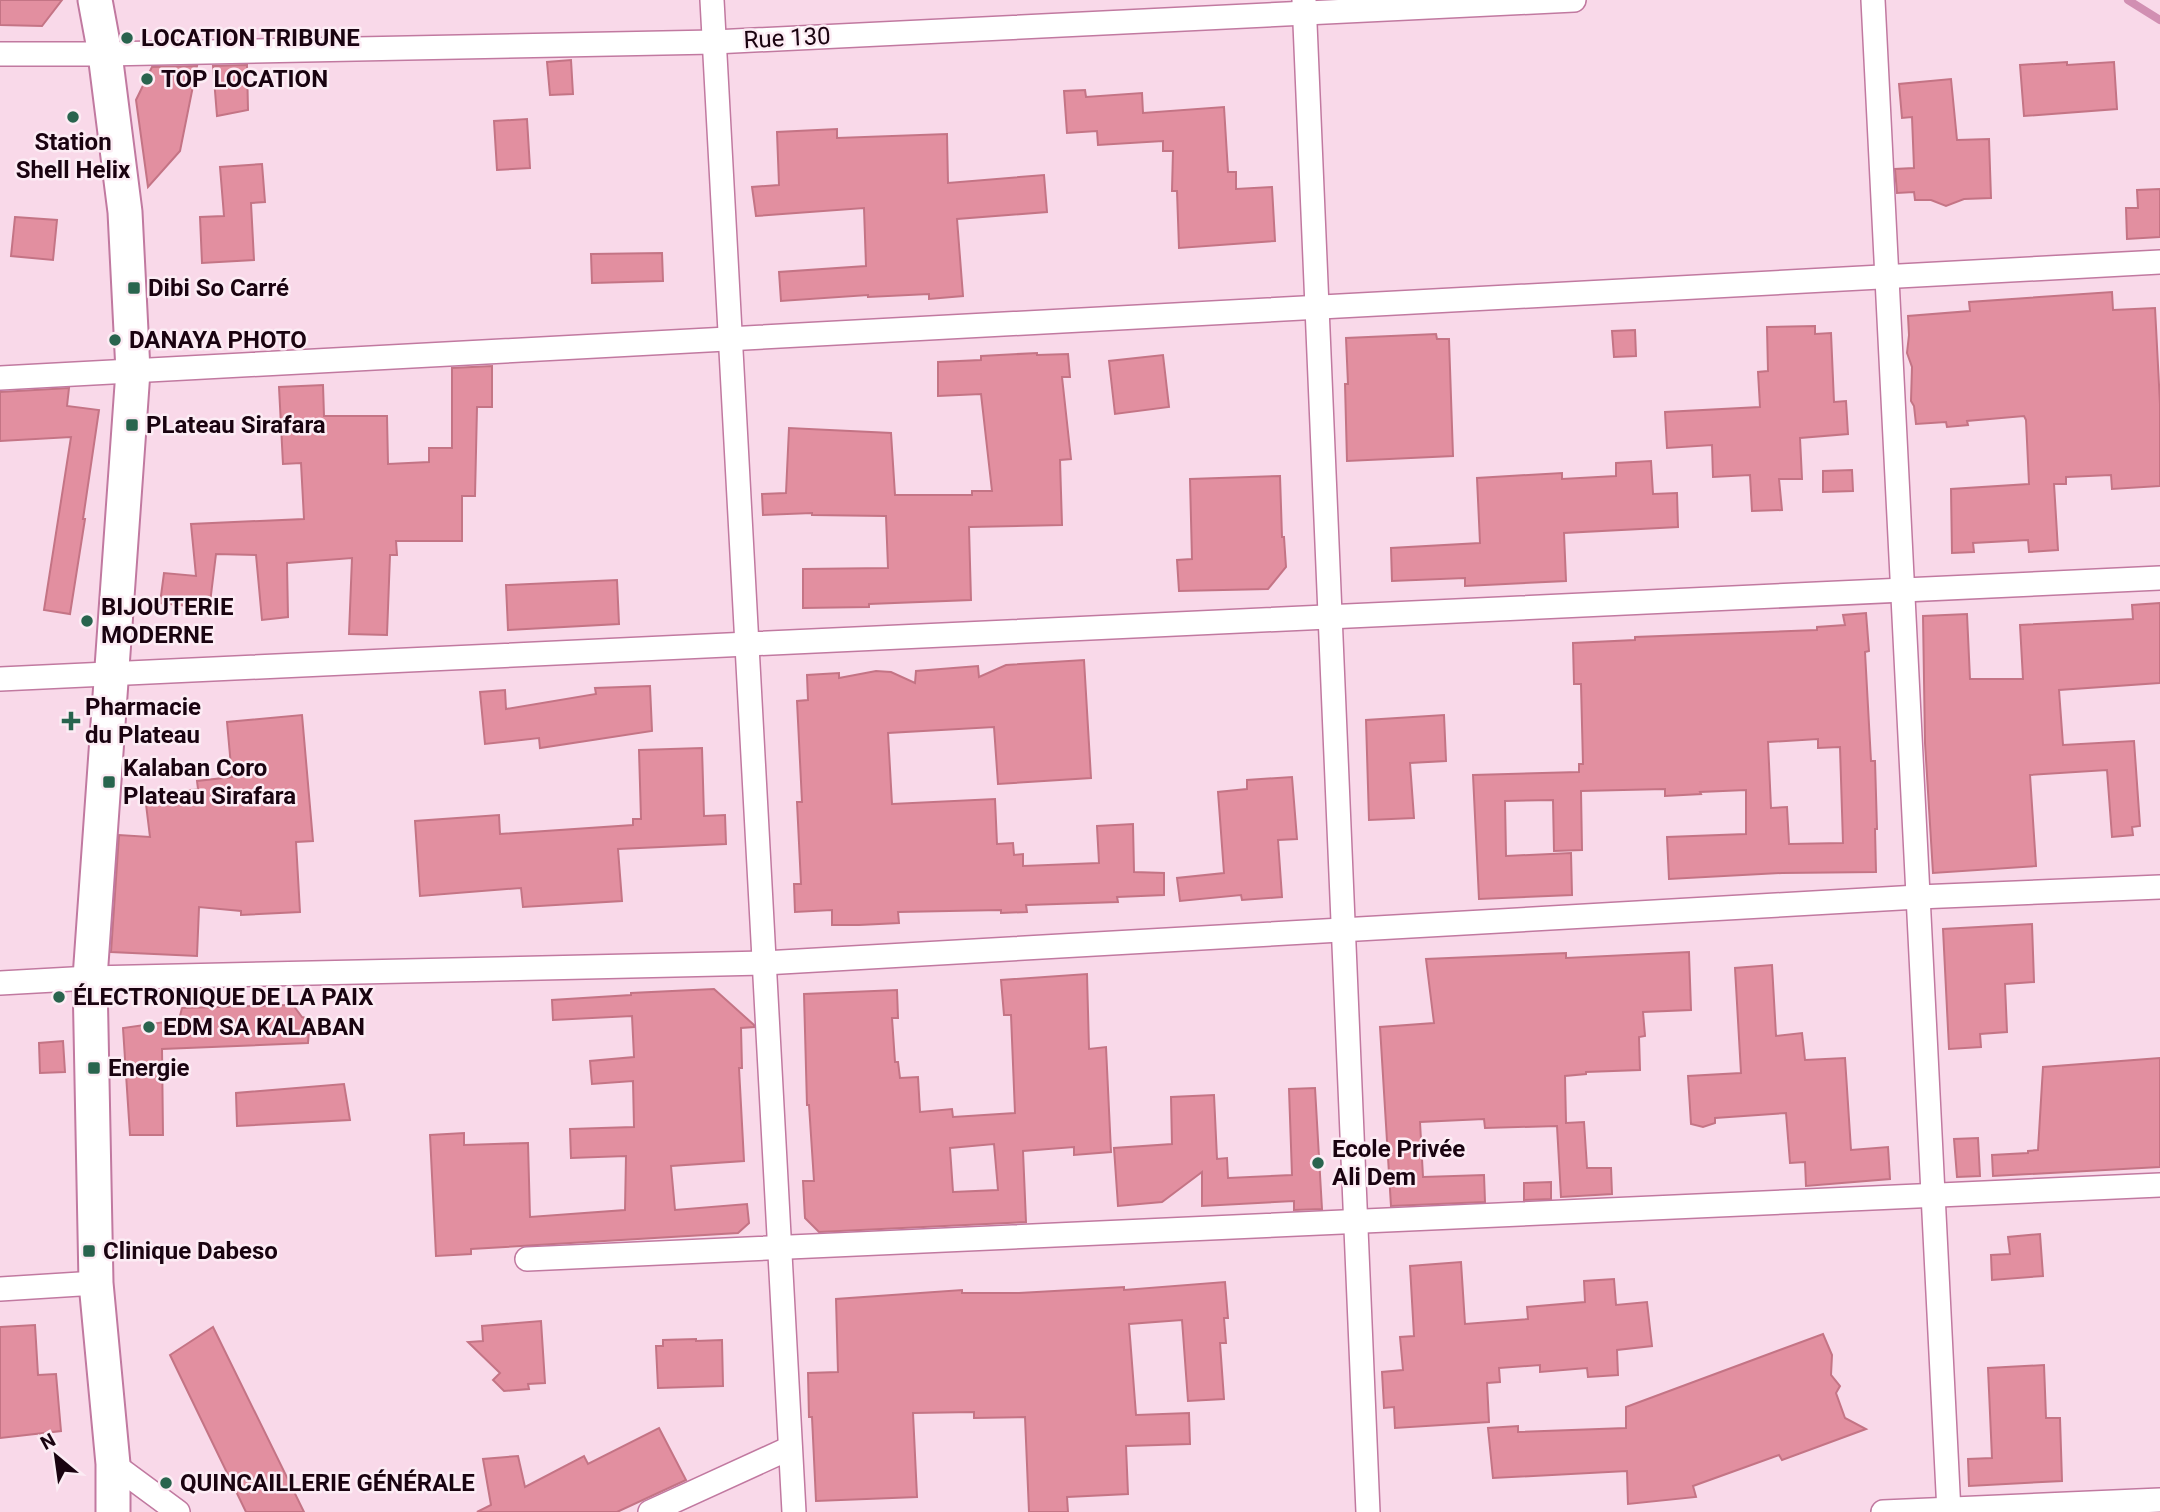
<svg xmlns="http://www.w3.org/2000/svg" width="2160" height="1512" viewBox="0 0 2160 1512" font-family="Roboto,sans-serif">
	<style>
		.lines { fill: none; stroke-linecap: round; stroke-linejoin: round }
		.stream { stroke: #d18fb2; stroke-width: 8 }
		.building { fill: #e28fa0; stroke: #c47485; stroke-width: 2; fill-rule: evenodd }
		.minor-casing { stroke: #c179a0; stroke-width: 26 }
		.secondary-casing { stroke: #c179a0; stroke-width: 37 }
		.minor { stroke: #fff; stroke-width: 23 }
		.secondary { stroke: #fff; stroke-width: 33 }
		.poi-dot { fill: #29644e; stroke: #fcecf4; stroke-width: 2.5 }
		.labels { text-anchor: middle; dominant-baseline: central; stroke-width: 5; stroke-linejoin: round; paint-order: stroke }
		.poi-label { font-size: 24px; font-weight: bold; fill: #1a0310; stroke: #fcecf4; text-anchor: start }
		.street-label { font-size: 24px; fill: #1a0310; stroke: #fcecf4 }
	</style>
	<rect width="100%" height="100%" fill="#f9d9e9"/>
	<g class="lines">
		<path class="stream" d="M2128,0L2160,20"/>
	</g>
	<g class="building">
		<path d="M0,0H62L42,26L0,25Z"/>
		<path d="M571,60L573,94L550,95L547,62Z"/>
		<path d="M2067,62V65L2114,62L2117,109L2024,116L2020,65Z"/>
		<path d="M247,65L248,110L217,116L213,66Z"/>
		<path d="M197,66L180,151L148,187L136,100L152,67Z"/>
		<path d="M1951,79L1957,140L1989,139L1991,198L1964,199L1946,206L1931,200H1915L1914,192L1897,193L1895,169L1914,168L1912,117L1902,118L1899,84Z"/>
		<path d="M1085,90L1086,97L1142,93L1143,113L1224,107L1228,172H1236V189L1272,187L1275,241L1179,248L1177,191H1172L1173,151H1163V141L1098,145L1097,131L1067,133L1064,91Z"/>
		<path d="M527,119L530,168L497,170L494,121Z"/>
		<path d="M837,129V138L947,134L948,183L1044,175L1047,212L957,219L963,296L929,299V294L868,297V295L781,301L779,272L866,266L864,208L756,216L752,187L779,185L777,132Z"/>
		<path d="M262,164L265,202L251,203L254,260L202,263L200,217L224,216L220,167Z"/>
		<path d="M2160,189V237L2127,239L2126,208H2138L2137,190Z"/>
		<path d="M15,217L57,220L53,260L11,256Z"/>
		<path d="M662,253L663,281L592,283L591,254Z"/>
		<path d="M2112,292L2113,310L2155,308L2160,404V486L2112,489L2111,475L2066,477V484H2054L2058,550L2029,552L2028,540L1973,543L1974,552L1952,553L1951,489L2029,484L2026,420L2024,416L1967,421L1968,425L1947,427L1946,422L1916,424L1914,406L1911,401L1912,367L1907,353L1909,335L1908,316L1970,311L1969,302Z"/>
		<path d="M1815,326V334L1831,333L1834,402L1846,401L1848,434L1800,438L1802,479H1779L1782,510L1752,511L1750,475L1713,477L1712,445L1667,448L1665,412L1760,407L1758,372L1768,371L1767,327Z"/>
		<path d="M1635,330L1636,356L1614,357L1612,331Z"/>
		<path d="M1436,334L1437,339H1449L1453,456L1347,461L1345,384H1348L1346,338Z"/>
		<path d="M1037,353V355L1068,354L1070,377H1062L1071,459L1060,460L1062,525L969,527L971,600L869,604V607L803,608V569L888,568L886,516L812,515V513L763,515L762,494L786,493L789,428L891,433L895,495H972V491H992L981,394L938,396V362L981,360V356Z"/>
		<path d="M1163,355L1169,407L1115,414L1109,361Z"/>
		<path d="M492,366V407H477L475,496H462V541H396L397,555H390L387,635L349,634L352,558L287,563L288,617L262,620L256,555L216,554L209,611H200L199,607L160,603L164,573L196,576L191,524L304,519L301,463L283,464L279,387L323,385L324,416H387L388,464L429,462V448H452V368Z"/>
		<path d="M69,388L67,406L99,410L83,519H85L70,614L44,610L71,437L0,441V392Z"/>
		<path d="M1651,461L1653,494L1677,493L1678,527L1564,533L1566,581L1465,586V578L1392,581L1391,548L1480,543L1477,478L1562,473V479L1616,476V463Z"/>
		<path d="M1852,470L1853,491L1823,492V471Z"/>
		<path d="M1280,476L1282,537H1284L1286,567L1268,589L1179,591L1177,560L1192,559L1190,479Z"/>
		<path d="M617,580L619,624L508,630L506,585Z"/>
		<path d="M2160,603V683L2059,690L2063,745L2134,741L2140,826L2132,827L2133,835L2112,837L2107,770L2030,775L2036,866L1933,873L1925,743L1923,616L1967,614L1970,679H2023L2020,625L2133,619L2132,605Z"/>
		<path d="M1866,613L1869,651L1865,652L1871,761H1875L1877,829H1875L1876,872L1782,873L1669,879L1667,837L1746,834V790L1700,792L1701,794L1665,796V789L1581,791L1582,850L1554,851L1553,800L1505,801L1506,856L1571,853L1572,895L1479,899L1473,775L1579,772V764H1583L1581,684H1574L1573,643L1635,640V637L1817,630V627L1845,625L1843,615ZM1818,739V748L1840,747L1843,843L1789,844L1787,807L1771,808L1768,742Z"/>
		<path d="M1084,660L1091,778L998,784L994,727L888,733L892,804L995,799L997,844L1013,843L1014,855L1023,854V866L1099,863L1097,826L1133,824L1134,872L1164,873V895L1117,897L1118,902L1026,905L1027,912L1001,913V910L898,912L899,923L859,925H832V910L795,912L794,884H801L797,802H802L797,701L808,700L807,675L839,673V678L876,671L891,672L915,683L916,671L978,666L979,677L1006,665Z"/>
		<path d="M650,686L652,731L540,748L539,738L485,744L480,692L505,690L506,709L596,694L595,688Z"/>
		<path d="M302,715L313,841L296,842L300,912L241,915V911L199,907L197,956L111,952L119,835L150,837L145,796L198,789L197,781L232,777L227,722Z"/>
		<path d="M1444,715L1446,761L1410,763L1414,818L1369,820L1366,720Z"/>
		<path d="M702,748L704,816L725,815L726,844L618,849L622,901L523,907L521,888L420,896L415,821L499,815L500,834L633,825V819H641L639,750Z"/>
		<path d="M1292,777L1297,839L1278,840L1282,897L1242,900L1241,895L1180,901L1177,878L1224,873L1218,792L1247,789V780Z"/>
		<path d="M2032,924L2034,982L2005,984L2007,1032L1980,1034L1981,1047L1949,1049L1943,929Z"/>
		<path d="M1689,952L1691,1010L1643,1012L1645,1036L1639,1037L1640,1070L1586,1072V1074L1565,1076L1566,1123L1584,1122L1587,1168H1611L1612,1194L1561,1197L1557,1126L1485,1128L1484,1119L1420,1122L1423,1177L1484,1175L1485,1202L1391,1206L1380,1027L1434,1023L1426,959L1566,953V958Z"/>
		<path d="M1772,965L1776,1036L1802,1033L1805,1060L1845,1058L1851,1150L1888,1147L1890,1179L1806,1186L1805,1162L1790,1163L1786,1113L1715,1118V1123L1703,1127L1691,1124L1688,1076L1741,1073L1735,968Z"/>
		<path d="M1087,974L1089,1049L1106,1047L1111,1152L1074,1155V1147L1023,1151L1026,1222L819,1232L805,1218L803,1181H814L809,1105H807L804,994L897,990L898,1018H892L895,1062H898L900,1078L918,1077L920,1112L952,1109L953,1117L1015,1113L1011,1015H1004L1001,980ZM994,1144L998,1190L953,1192L950,1148Z"/>
		<path d="M714,989L754,1025V1027L741,1028L742,1068H739L744,1161L671,1166L675,1210L747,1204L749,1223L738,1233L471,1249V1254L436,1256L430,1135L464,1133V1145L528,1143L530,1217L625,1210L626,1156L571,1158L570,1129L634,1127L633,1081L592,1084L590,1061L634,1057L632,1016L553,1020L552,1000L631,995V993Z"/>
		<path d="M293,1005L302,1017L310,1019L308,1043L162,1049L163,1135H130L123,1028L179,1020L182,1008Z"/>
		<path d="M63,1041L65,1072L40,1073L39,1043Z"/>
		<path d="M2160,1058V1167L1993,1176L1992,1155L2028,1153V1151L2038,1150L2043,1067Z"/>
		<path d="M344,1084L350,1120L237,1126L236,1093Z"/>
		<path d="M1315,1088L1322,1209L1294,1210V1201L1202,1206V1172L1162,1202L1118,1206L1114,1148L1172,1144L1171,1097L1214,1095L1217,1159L1227,1158L1228,1178L1292,1175L1289,1089Z"/>
		<path d="M1978,1138L1980,1176L1957,1177L1954,1139Z"/>
		<path d="M1551,1182V1199L1524,1200V1183Z"/>
		<path d="M2040,1234L2043,1276L1992,1280L1991,1255L2010,1254L2008,1237Z"/>
		<path d="M1461,1262L1465,1324L1528,1319L1527,1307L1585,1302L1584,1281L1614,1279L1616,1305L1647,1302L1652,1346L1617,1350L1618,1375L1588,1377L1587,1368L1540,1372V1365L1499,1368L1500,1382L1487,1383L1489,1422L1395,1428L1394,1407L1384,1408L1382,1372L1403,1370L1400,1337L1414,1336L1410,1266Z"/>
		<path d="M1225,1282L1228,1318H1224L1226,1343H1220L1224,1399L1188,1401L1182,1320L1129,1324L1136,1415L1189,1413L1190,1444L1126,1446L1128,1494L1067,1497L1068,1512H1029L1025,1417L974,1418V1412L913,1413L917,1497L816,1501L812,1417H809L808,1373L838,1372L836,1299L962,1290V1293H1019L1124,1287V1290Z"/>
		<path d="M541,1321L545,1383L528,1384L529,1389L504,1391L493,1380L500,1373L468,1342L483,1341L482,1326Z"/>
		<path d="M35,1325L38,1375L56,1374L61,1431L0,1438V1327Z"/>
		<path d="M213,1327L304,1512H246L170,1355Z"/>
		<path d="M1823,1334L1832,1355L1831,1375L1840,1386L1836,1393L1845,1418L1866,1429L1782,1460L1779,1455L1693,1486L1696,1497L1628,1504L1627,1471L1493,1478L1488,1428L1518,1426V1432L1626,1428V1407Z"/>
		<path d="M696,1339V1341L722,1340L723,1386L658,1388L656,1346H663V1340Z"/>
		<path d="M2044,1365L2046,1418H2060L2062,1481L1969,1486L1968,1459L1992,1458L1988,1368Z"/>
		<path d="M659,1428L686,1480L617,1512H477L491,1505L483,1459L518,1456L525,1487L584,1456L588,1464Z"/>
	</g>
	<g class="lines">
		<g class="minor-casing">
			<g id="minor">
				<path d="M712,0L794,1512"/>
				<path d="M1304,0L1368,1512"/>
				<path d="M1873,0L1949,1512"/>
				<path d="M0,54H105L714,42L1574,0"/>
				<path d="M0,378L2160,262"/>
				<path d="M0,679L2160,578"/>
				<path d="M0,983L90,978L764,963L1918,897L2160,887"/>
				<path d="M527,1259L2160,1185"/>
				<path d="M0,1289L96,1283"/>
				<path d="M113,1464L178,1512"/>
				<path d="M650,1512L790,1448"/>
				<path d="M1883,1512L2160,1500"/>
			</g>
		</g>
		<g class="secondary-casing">
			<path id="secondary" d="M95,0L105,54L125,212L133,371L90,978L96,1283L113,1464V1512"/>
		</g>
		<use href="#minor" class="minor"/>
		<use href="#secondary" class="secondary"/>
	</g>
	<g class="poi-dot">
		<circle cx="127" cy="38" r="7"/>
		<circle cx="147" cy="79" r="7"/>
		<circle cx="73" cy="117" r="7"/>
		<rect x="127" y="281" width="14" height="14" rx="3.5"/>
		<circle cx="115" cy="340" r="7"/>
		<rect x="125" y="418" width="14" height="14" rx="3.5"/>
		<circle cx="87" cy="621" r="7"/>
		<path d="M67.5 710.5h7v7h7v7h-7v7h-7v-7h-7v-7h7z"/>
		<rect x="102" y="775" width="14" height="14" rx="3.5"/>
		<circle cx="59" cy="997" r="7"/>
		<circle cx="149" cy="1027" r="7"/>
		<rect x="87" y="1061" width="14" height="14" rx="3.5"/>
		<circle cx="1318" cy="1163" r="7"/>
		<rect x="82" y="1244" width="14" height="14" rx="3.5"/>
		<circle cx="166" cy="1483" r="7"/>
	</g>
	<g class="labels">
		<g class="poi-label">
			<text x="141" y="38">LOCATION TRIBUNE</text>
			<text x="161" y="79">TOP LOCATION</text>
			<text x="73" y="142" text-anchor="middle">Station<tspan x="73" dy="28">Shell Helix</tspan></text>
			<text x="148" y="288">Dibi So Carré</text>
			<text x="129" y="340">DANAYA PHOTO</text>
			<text x="146" y="425">PLateau Sirafara</text>
			<text x="101" y="607">BIJOUTERIE<tspan x="101" dy="28">MODERNE</tspan></text>
			<text x="85" y="707">Pharmacie<tspan x="85" dy="28">du Plateau</tspan></text>
			<text x="123" y="768">Kalaban Coro<tspan x="123" dy="28">Plateau Sirafara</tspan></text>
			<text x="73" y="997">ÉLECTRONIQUE DE LA PAIX</text>
			<text x="163" y="1027">EDM SA KALABAN</text>
			<text x="108" y="1068">Energie</text>
			<text x="1332" y="1149">Ecole Privée<tspan x="1332" dy="28">Ali Dem</tspan></text>
			<text x="103" y="1251">Clinique Dabeso</text>
			<text x="180" y="1483">QUINCAILLERIE GÉNÉRALE</text>
		</g>
		<g class="street-label">
			<text transform="translate(787 38) rotate(-3)">Rue 130</text>
		</g>
	</g>
	<g transform="translate(56 1456) rotate(331)" stroke="#fcecf4" stroke-width="5" paint-order="stroke">
	<path d="M0-5L12 26L0 18L-12 26Z" fill="#1a0310"/>
	<text y="-10" font-size="19" font-weight="bold" text-anchor="middle" fill="#1a0310">N</text>
	</g>
</svg>
